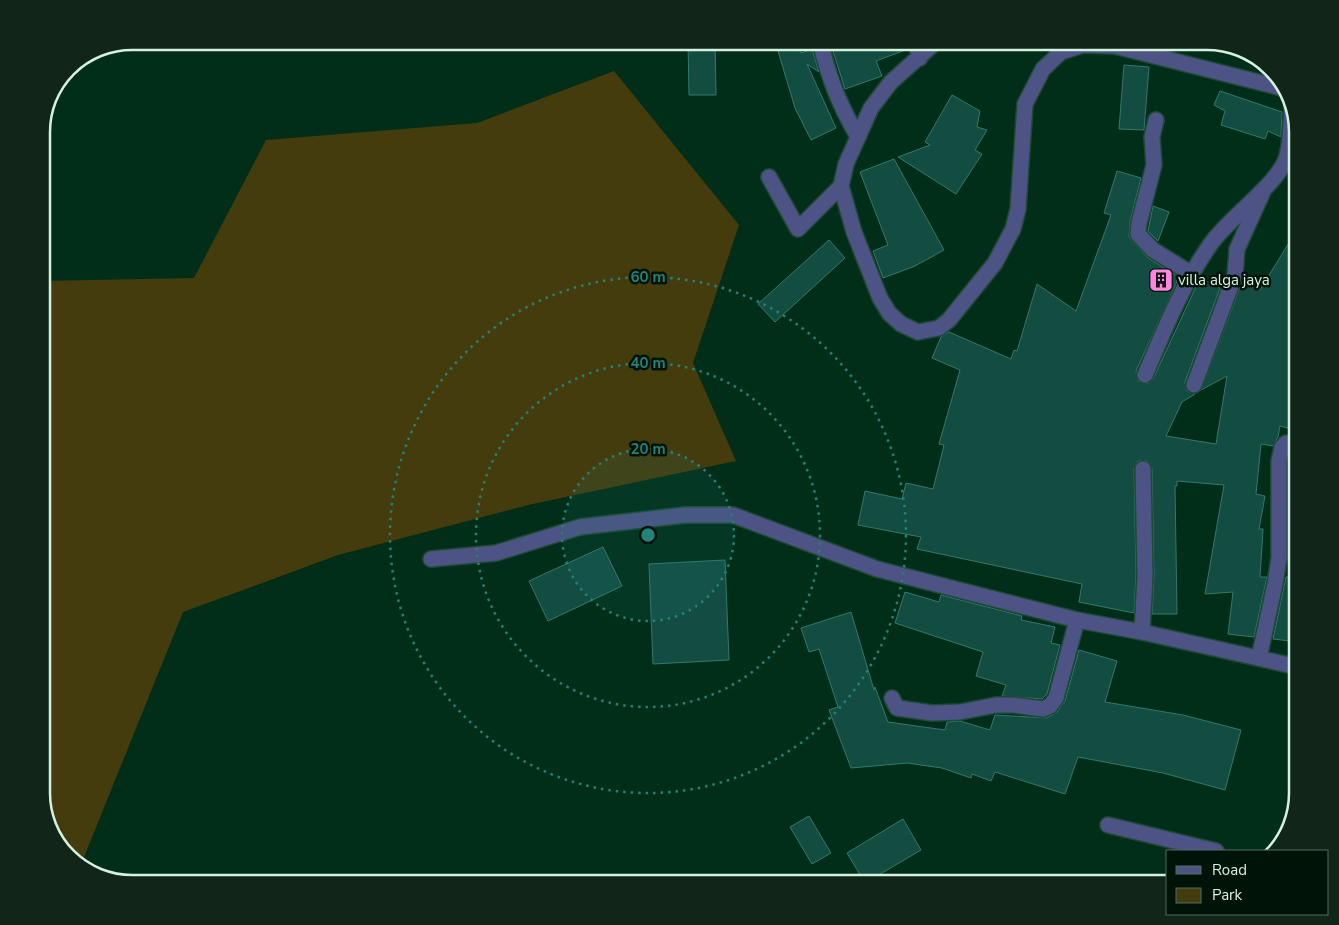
<svg xmlns="http://www.w3.org/2000/svg" width="1339" height="925" viewBox="0 0 1339 925" font-family="'Nunito Sans',sans-serif">
	<style>
		.green { fill: #453c0e }
		.building { fill: #134d42; stroke: #327a6b }
		.lines { fill: none; stroke-linecap: round; stroke-linejoin: round }
		.street-casing { stroke: #1f4935; stroke-width: 18 }
		.street { stroke: #4d5385; stroke-width: 15 }
		.ring { fill: none; stroke: #238279; stroke-width: 2.5; stroke-dasharray: 2.5 5 }
		.labels { text-anchor: middle; dominant-baseline: central; stroke-width: 5; stroke-linejoin: round; paint-order: stroke }
		.poi-label { font-size: 15px; fill: #d5f1df; stroke: #001308; text-anchor: start }
		.rim { fill: none; stroke: #d5f1df; stroke-width: 2.5 }
		.centre { fill: #238279; stroke: #001308; stroke-width: 2.5 }
		.ring-label { font-size: 15px; text-anchor: middle; font-weight: bold; fill: #238279; stroke: #001308; stroke-width: 5; stroke-linejoin: round; paint-order: stroke }
	</style>
	<rect width="100%" height="100%" fill="#012e19"/>
	<path class="green" d="M614,71L739,225L693,363L736,461L528,505L338,555L183,612L80,867L53,838L41,798V281L194,278L266,140L477,123Z"/>
	<g class="building">
		<path d="M688,41H715L716,95H689Z"/>
		<path d="M775,41H796L801,53L812,49L819,72L807,64L836,128L811,140L795,108Z"/>
		<path d="M906,41L908,49L876,61L882,76L845,89L830,42Z"/>
		<path d="M1124,65L1149,67L1144,130L1119,129Z"/>
		<path d="M1220,91L1282,112L1281,137L1268,131L1265,139L1221,125L1225,111L1214,105Z"/>
		<path d="M952,95L980,111L977,127L987,130L975,150L982,154L956,194L898,157L930,145L925,142Z"/>
		<path d="M894,159L944,250L915,266L883,278L873,251L888,245L860,172Z"/>
		<path d="M1117,171L1141,178L1130,221L1129,237L1148,258L1179,277L1136,371L1138,381L1147,384L1153,379L1200,278L1220,288L1185,382L1187,391L1195,394L1182,402L1166,436L1216,444L1227,376L1201,390L1242,282L1260,290L1298,228V397L1291,429L1280,426L1278,437L1273,446L1261,444L1256,494L1265,496L1259,529H1263L1260,577H1267L1254,637L1228,634L1233,592L1205,594L1224,485L1177,481V486H1175L1177,614H1152L1154,576L1152,469L1147,461H1138L1134,469L1136,576L1134,613L1079,602L1082,584L917,549L921,537L858,525L865,491L902,499L906,483L933,489L944,445L939,444L960,370L932,358L941,337L949,332L1011,359L1014,350L1017,351L1037,284L1076,311L1111,215L1104,213Z"/>
		<path d="M1153,206L1169,212L1158,241L1148,231Z"/>
		<path d="M829,240L845,258L775,322L758,304Z"/>
		<path d="M603,547L622,586L548,621L529,581Z"/>
		<path d="M725,560L729,660L653,664L649,564Z"/>
		<path d="M1286,577H1298V642L1273,639Z"/>
		<path d="M905,592L939,602L941,595L1022,616L1021,620L1055,627L1051,643L1060,645L1047,694L1042,699L1002,696L1006,685L976,676L983,652L895,623Z"/>
		<path d="M851,612L874,690L875,687L888,722L945,730L947,722L960,721L990,730L995,715L1047,718L1057,712L1065,701L1079,650L1117,661L1105,702L1183,715L1241,730L1225,790L1163,773L1078,757L1065,794L995,772L991,781L972,774L971,778L942,768L907,763L851,768L829,710L838,707L819,649L809,652L801,628Z"/>
		<path d="M809,816L831,853L812,864L790,827Z"/>
		<path d="M903,819L921,850L865,883L847,853Z"/>
	</g>
	<g class="lines">
		<g class="street-casing">
			<g id="street">
				<path d="M820,41C829,79 839,104 858,137"/>
				<path d="M915,41L920,58"/>
				<path d="M937,41L891,82L871,108L846,164L841,186L854,232L880,298L889,313L901,324L918,332L939,328L949,320L995,263L1013,229L1018,209L1025,104L1043,69L1061,52L1083,45L1115,46L1286,89"/>
				<path d="M1156,120L1152,137L1154,165L1139,223L1138,234L1153,250L1192,274"/>
				<path d="M769,177L798,229L841,186"/>
				<path d="M1145,375C1164,331 1182,285 1210,245C1227,219 1280,183 1287,156C1291,140 1291,123 1292,106"/>
				<path d="M1194,385L1235,275L1237,249L1262,194"/>
				<path d="M431,559L496,553L580,527L685,515H733L877,569L1077,620L1142,632L1298,667"/>
				<path d="M1142,632L1145,576L1143,469"/>
				<path d="M1259,658L1275,584L1279,558V461L1282,447L1286,443L1298,445"/>
				<path d="M892,698L897,708L932,713L960,712L996,705H1013L1043,709L1050,706L1056,698L1077,620"/>
				<path d="M1108,825L1216,851"/>
			</g>
		</g>
		<use href="#street" class="street"/>
	</g>
	<circle cx="648" cy="535" r="86" fill="#238279" fill-opacity=".12"/>
	<g class="ring">
		<circle cx="648" cy="535" r="86"/>
		<circle cx="648" cy="535" r="172"/>
		<circle cx="648" cy="535" r="258"/>
	</g>
	<defs>
		<g id="building-square" transform="scale(1.25)"><rect x="-9" y="-9" width="18" height="18" rx="4" fill="#fe85e0" stroke="#001308"/><path d="M-4-6H4V6H1V3H-1V6H-4ZM-2.5-4.3h1.7v1.8h-1.7ZM.8-4.3h1.7v1.8H.8ZM-2.5-1h1.7V.8h-1.7ZM.8-1h1.7V.8H.8Z" fill="#111"/></g>
	</defs>
	<g fill-rule="evenodd">
		<use href="#building-square" x="1161" y="280"/>
	</g>
	<g class="labels">
		<g class="poi-label">
			<text x="1178" y="280">villa alga jaya</text>
		</g>
	</g>
	<path d="M0 0H1339V925H0ZM132 50H1207A82 82 0 0 1 1289 132V793A82 82 0 0 1 1207 875H132A82 82 0 0 1 50 793V132A82 82 0 0 1 132 50Z" fill="#112519" fill-rule="evenodd"/>
	<path class="rim" d="M132 50H1207A82 82 0 0 1 1289 132V793A82 82 0 0 1 1207 875H132A82 82 0 0 1 50 793V132A82 82 0 0 1 132 50Z"/>
	<circle cx="648" cy="535" r="8" class="centre"/>
	<g class="ring-label">
		<text x="648" y="282">60 m</text>
		<text x="648" y="368">40 m</text>
		<text x="648" y="454">20 m</text>
	</g>
	<rect x="1166" y="850" width="162" height="65" fill="#001308" stroke="#556c5e"/>
	<rect x="1176" y="866" width="25" height="8" fill="#4d5385" stroke="#556c5e"/>
	<text x="1212" y="875" font-size="15" fill="#d5f1df">Road</text>
	<rect x="1176" y="888" width="25" height="15" fill="#453c0e" stroke="#556c5e"/>
	<text x="1212" y="900" font-size="15" fill="#d5f1df">Park</text>
</svg>
